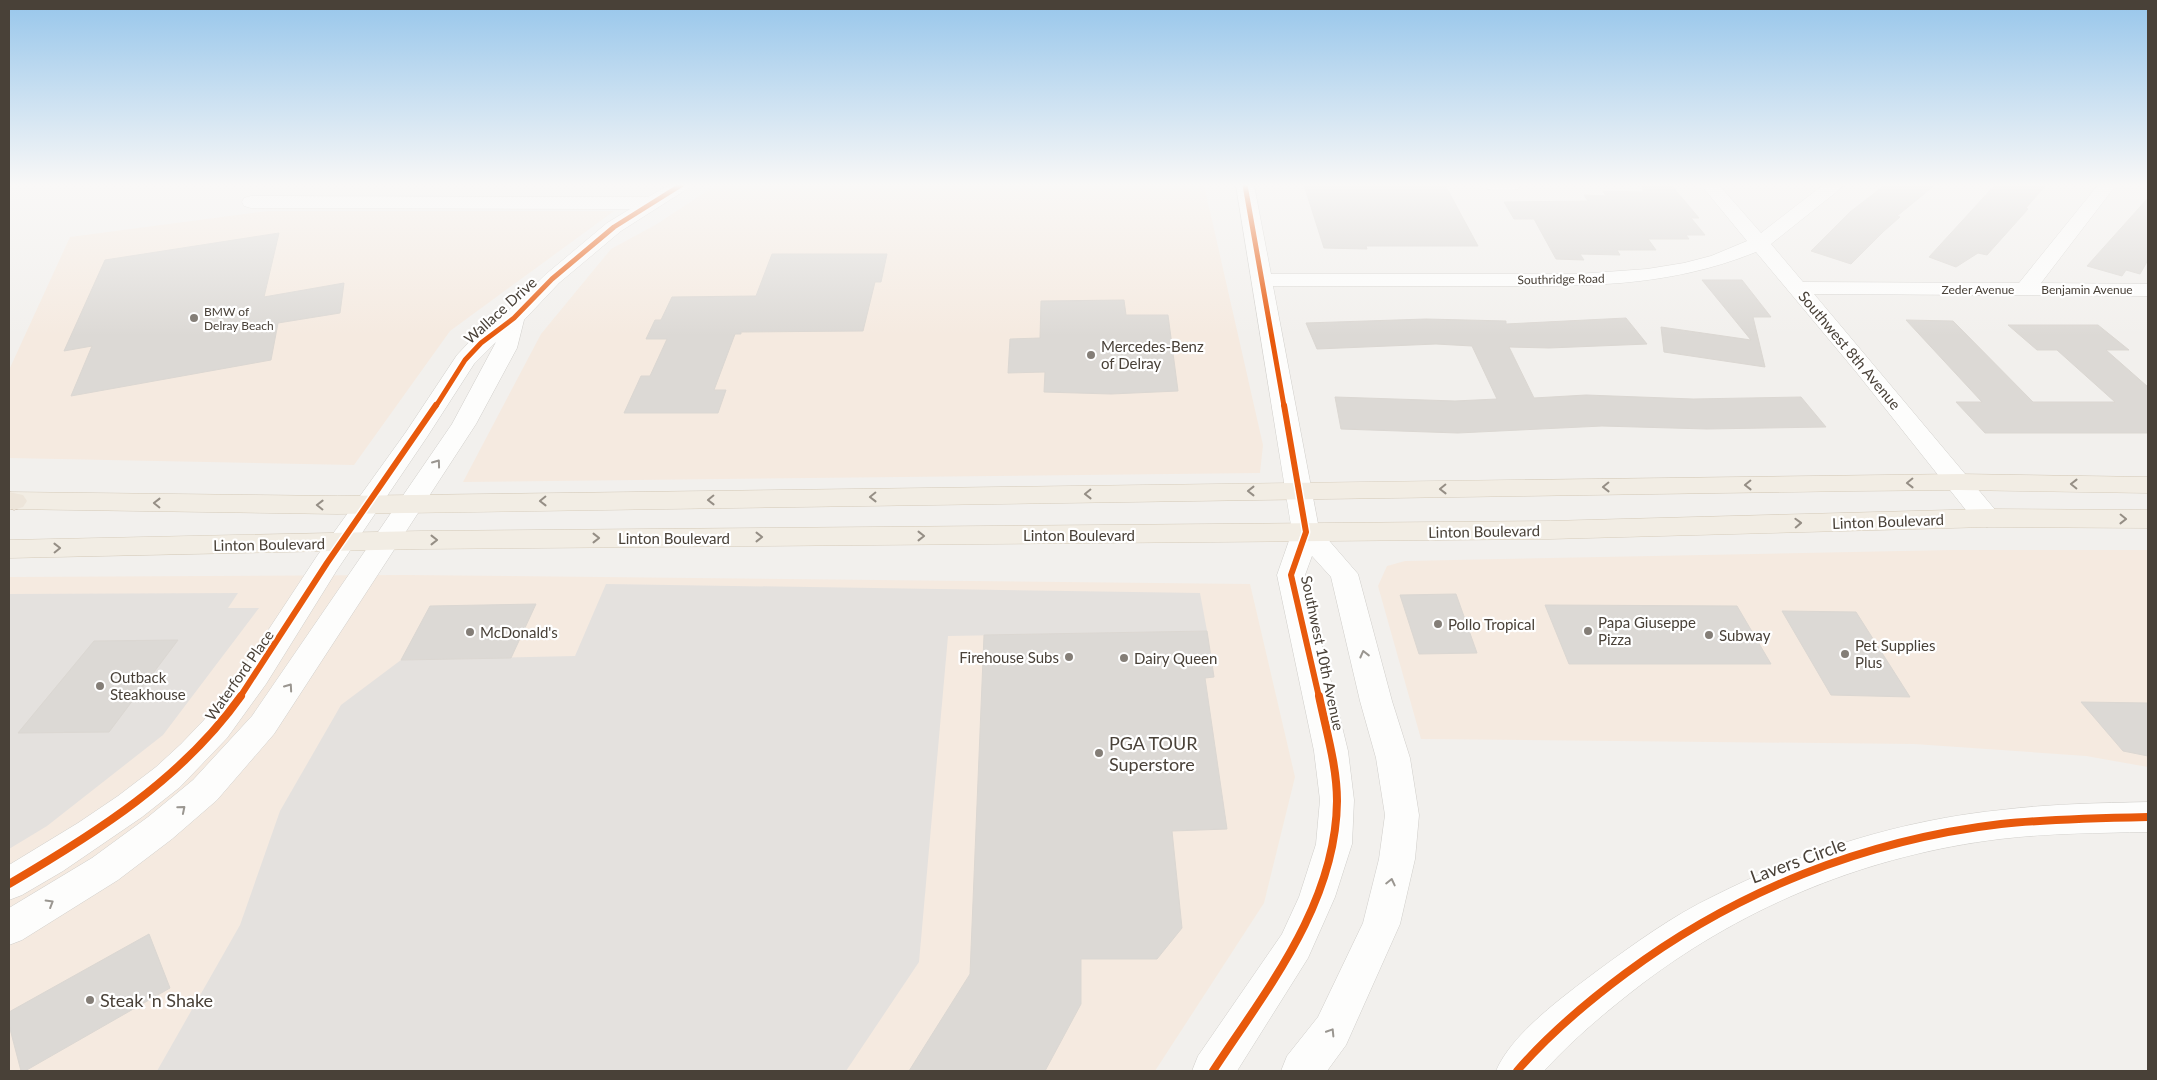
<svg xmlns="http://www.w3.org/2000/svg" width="2157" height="1080" viewBox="0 0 2157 1080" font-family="Lato,sans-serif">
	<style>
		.commercial { fill: #f5eae0 }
		.parking { fill: #e4e1de }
		.building { fill: #dcd9d5; stroke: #dbd7d2 }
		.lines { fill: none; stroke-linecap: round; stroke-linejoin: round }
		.minor-casing { stroke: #d0ceca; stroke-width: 1 }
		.major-casing { stroke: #d5cbba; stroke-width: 1 }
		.highway-casing { stroke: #cabba8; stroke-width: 1 }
		.minor { fill: #fdfdfc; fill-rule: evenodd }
		.major { fill: #f2ede4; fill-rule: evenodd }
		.highway { fill: #ede5da; fill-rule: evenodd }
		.cycleway-far2-casing { stroke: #fff; stroke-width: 8 }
		.cycleway-far1-casing { stroke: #fff; stroke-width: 9 }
		.cycleway-casing { stroke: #fff; stroke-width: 11 }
		.cycleway-far2 { stroke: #e8590c; stroke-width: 5 }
		.cycleway-far1 { stroke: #e8590c; stroke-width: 6 }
		.cycleway { stroke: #e8590c; stroke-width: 8 }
		.oneway { stroke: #9a9690 }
		.oneway2 { stroke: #958e85 }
		.poi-dot { fill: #847e77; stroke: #fff; stroke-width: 2 }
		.labels { text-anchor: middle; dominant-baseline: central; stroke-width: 4.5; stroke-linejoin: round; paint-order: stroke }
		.far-street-label { font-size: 12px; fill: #494138; stroke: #fff }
		.far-poi-label { font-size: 12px; fill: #494138; stroke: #fff; text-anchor: start }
		.street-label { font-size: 15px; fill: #494138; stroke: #fff }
		.poi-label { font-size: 15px; fill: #494138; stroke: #fff; text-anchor: start }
		.near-poi-label { font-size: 18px; fill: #494138; stroke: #fff; text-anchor: start }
		.near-street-label { font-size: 18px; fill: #494138; stroke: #fff }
	</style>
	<rect width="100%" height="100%" fill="#f2f0ed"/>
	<g class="commercial">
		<path d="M716,185H1204L1263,445L1260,473L463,482L541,334L611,249L657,224Z"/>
		<path d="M268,211H614L450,331L354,465L9,458V370L70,237Z"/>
		<path d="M1951,550H2148V767L2086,756L1914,744L1421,739L1378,586L1387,566L1405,561Z"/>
		<path d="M405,575L1250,584L1295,777L1264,903L1155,1071H9V577Z"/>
	</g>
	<g class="parking">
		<path d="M606,584L1200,593L1207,631L948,636L919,962L846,1071H157L240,925L280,811L341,705L401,660L575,656Z"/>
		<path d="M238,593L228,608H259L163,735L47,826L9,849V594Z"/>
	</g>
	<g class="building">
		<path d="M1304,185H1445L1478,246H1366L1367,249L1324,248Z"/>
		<path d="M1641,185H1671L1699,218H1691L1705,235H1686L1689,239H1648L1656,250H1617L1620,255L1580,254L1584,260L1556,259L1534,219H1514L1504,202L1588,201L1584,195L1606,196L1603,191L1644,192Z"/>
		<path d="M1885,185H1935L1897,216L1900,217L1884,231L1851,264L1811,251L1850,212Z"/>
		<path d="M1995,185H2046L2026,208L2028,209L1987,255L1978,253L1956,267L1929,257Z"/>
		<path d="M2148,198V260L2140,274L2126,270L2122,276L2087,266Z"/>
		<path d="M279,233L264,297L344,283L340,313L278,323L271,360L71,396L92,346L64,351L105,260Z"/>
		<path d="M772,254H887L881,282H875L863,331L741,332V334H735L714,390H726L718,413H624L641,376H650L667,339H646L655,320H661L672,297L756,296Z"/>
		<path d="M1702,280H1742L1771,317H1753L1765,367L1664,352L1661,327L1751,340Z"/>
		<path d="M1124,300L1126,315H1168L1178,391L1111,394L1044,392L1045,372L1008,373L1010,339L1040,338L1041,301Z"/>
		<path d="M1626,318L1647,344L1549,348L1509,347L1534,398L1586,395L1693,399L1801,397L1826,427L1707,429L1602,426L1458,433L1341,429L1335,397L1455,401L1497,399L1472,346L1436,344L1317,349L1306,323L1426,319L1506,321V324Z"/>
		<path d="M1906,320L1953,321L2033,402H2115L2057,350H2037L2008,325H2098L2129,350H2106L2148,387V433H1985L1956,402H1982Z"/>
		<path d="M1456,594L1477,653L1419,654L1400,595Z"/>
		<path d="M536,604L511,658L401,660L430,606Z"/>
		<path d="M1545,605L1737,606L1771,664H1569Z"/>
		<path d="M1782,611L1856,612L1910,697L1831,695Z"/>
		<path d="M1207,631L1214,677L1205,678L1227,829L1172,831L1182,928L1157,959H1081V1004L1045,1071H909L970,974L984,635Z"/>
		<path d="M178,640L109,732L18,733L94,641Z"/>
		<path d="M2081,702L2148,703V756L2123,751Z"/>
		<path d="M149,934L170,988L25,1071H21L9,1025V1012Z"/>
	</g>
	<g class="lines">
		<g class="minor-casing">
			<g id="minor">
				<path d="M669,185H690L687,189L621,231L559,283L524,320L517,348L476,424L274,734L217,800L172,839L118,880L22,940L9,945V908L92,858L148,817L193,780L252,716L452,424L496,342L474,364L427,437L337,570L266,684L227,738L180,787L142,817L63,871L22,895L9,900V865L78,823L118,796L156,767L181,744L204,720L244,667L317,556L406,432L457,355L473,338L506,313L545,275L607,223L630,209L251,208L244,206L242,202L244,198L251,196L648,197Z"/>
				<path d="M1236,185H1254L1271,274H1578L1647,269L1684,263L1711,256L1747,241L1701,185H1719L1761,233L1823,185H1843L1840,189L1771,244L1803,282L2019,283L2098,185H2116L2041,283L2148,284V296L1814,294L1997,512L2000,518L1997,524L1987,527L1977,524L1857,373L1756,252C1664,289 1580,286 1483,286C1413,286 1343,286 1273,286L1319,529L1358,574L1392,701L1410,758L1419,815L1415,859L1400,924L1346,1045L1327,1071H1281L1287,1056L1318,1017L1363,923L1379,859L1385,815L1376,758L1360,701L1331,577L1312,556L1305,575L1348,751L1354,800L1352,844L1335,897L1308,958L1237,1071H1192L1198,1056L1282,934L1299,897L1316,844L1320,800L1314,751L1277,575L1292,532Z"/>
				<path d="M1485,185H1521L1518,189C1509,191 1497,191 1488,189Z"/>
				<path d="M2148,802V832C2099,833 2050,833 2000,839C1870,855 1748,904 1643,983C1608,1010 1574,1038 1544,1071H1496C1512,1033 1564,996 1597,971C1634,944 1672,916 1714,896C1803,851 1902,820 2001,810C2050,804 2099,803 2148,802Z"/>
			</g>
		</g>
		<g class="major-casing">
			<g id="major">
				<path d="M1959,474L2148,477V493L1959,490L1854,491L337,514L9,509V492L337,496Z"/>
				<path d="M1987,509L2148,510V528L1987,527L1550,539L421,549L9,558V540L421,531L1550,521Z"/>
			</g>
		</g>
		<g class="highway-casing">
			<path id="highway" d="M9,492L23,495L27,501L23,507L14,510L9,508Z"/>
		</g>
		<use href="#minor" class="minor"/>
		<use href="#major" class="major"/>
		<use href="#highway" class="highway"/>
		<g class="cycleway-far2-casing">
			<g id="cycleway-far2">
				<path d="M1245,185L1284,406"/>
				<path d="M436,406L465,360L481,343L514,318L552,279L614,227L681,185"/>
			</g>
		</g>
		<g class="cycleway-far1-casing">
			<g id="cycleway-far1">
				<path d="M1284,405L1306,532L1291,575L1319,697"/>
				<path d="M240,697L327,563L436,405"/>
			</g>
		</g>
		<g class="cycleway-casing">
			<g id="cycleway">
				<path d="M9,884C96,833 182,779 241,696"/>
				<path d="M1213,1071C1267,989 1336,904 1337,801C1337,766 1326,730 1319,696"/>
				<path d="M1517,1071C1549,1034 1587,1002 1626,973C1736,891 1865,840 2001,824C2050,819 2099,818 2148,817"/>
			</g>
		</g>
		<use href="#cycleway-far2" class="cycleway-far2"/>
		<use href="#cycleway-far1" class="cycleway-far1"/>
		<use href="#cycleway" class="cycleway"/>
	</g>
	<defs><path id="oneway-chevron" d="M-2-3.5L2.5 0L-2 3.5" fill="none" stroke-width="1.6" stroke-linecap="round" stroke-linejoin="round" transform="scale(1.25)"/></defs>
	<g class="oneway">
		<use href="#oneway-chevron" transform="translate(437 463) rotate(-54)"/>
		<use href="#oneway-chevron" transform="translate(1364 654) rotate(-104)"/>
		<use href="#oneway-chevron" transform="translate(289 687) rotate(-55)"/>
		<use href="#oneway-chevron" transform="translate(182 809) rotate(-40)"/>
		<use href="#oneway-chevron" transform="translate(1391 882) rotate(-77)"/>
		<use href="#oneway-chevron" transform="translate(50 903) rotate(-31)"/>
		<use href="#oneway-chevron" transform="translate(1331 1032) rotate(-58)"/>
	</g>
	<g class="oneway2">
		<use href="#oneway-chevron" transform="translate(1910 483) rotate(179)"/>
		<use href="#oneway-chevron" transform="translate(2074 484) rotate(-179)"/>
		<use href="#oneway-chevron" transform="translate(1748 485) rotate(179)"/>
		<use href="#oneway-chevron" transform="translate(1606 487) rotate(179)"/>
		<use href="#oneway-chevron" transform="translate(1443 489) rotate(179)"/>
		<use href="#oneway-chevron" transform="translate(1251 491) rotate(180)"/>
		<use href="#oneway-chevron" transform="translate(1088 494) rotate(179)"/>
		<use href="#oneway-chevron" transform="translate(873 497) rotate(179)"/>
		<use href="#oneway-chevron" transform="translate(711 500) rotate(179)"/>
		<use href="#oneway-chevron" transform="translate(543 501) rotate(179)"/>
		<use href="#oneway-chevron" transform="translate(157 503) rotate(-179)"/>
		<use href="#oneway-chevron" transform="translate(320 505) rotate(-179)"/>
		<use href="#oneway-chevron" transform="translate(2123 519) rotate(1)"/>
		<use href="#oneway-chevron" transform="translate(1798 523) rotate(-2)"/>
		<use href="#oneway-chevron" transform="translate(921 536)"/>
		<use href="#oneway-chevron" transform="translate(759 537)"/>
		<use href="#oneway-chevron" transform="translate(596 538)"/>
		<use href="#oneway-chevron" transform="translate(434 540)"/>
		<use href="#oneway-chevron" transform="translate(57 548) rotate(-1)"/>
	</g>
	<linearGradient id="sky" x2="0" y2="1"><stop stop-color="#97c6eb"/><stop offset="0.55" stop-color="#f9f8f7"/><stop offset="1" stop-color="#f9f8f7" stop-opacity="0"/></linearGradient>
	<rect width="2157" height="336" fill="url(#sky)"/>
	<g class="poi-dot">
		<circle cx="194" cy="318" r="5"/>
		<circle cx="1091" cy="355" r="5"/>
		<circle cx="1438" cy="624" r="5"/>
		<circle cx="1588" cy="631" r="5"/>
		<circle cx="470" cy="632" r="5"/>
		<circle cx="1709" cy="635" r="5"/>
		<circle cx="1845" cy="654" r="5"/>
		<circle cx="1069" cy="657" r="5"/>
		<circle cx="1124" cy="658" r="5"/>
		<circle cx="100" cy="686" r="5"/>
		<circle cx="1099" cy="753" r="5"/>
		<circle cx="90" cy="1000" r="5"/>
	</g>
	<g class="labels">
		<g class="far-street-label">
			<text transform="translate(1561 279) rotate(-1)">Southridge Road</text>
			<text x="1978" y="289">Zeder Avenue</text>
			<text x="2087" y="289">Benjamin Avenue</text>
		</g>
		<g class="far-poi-label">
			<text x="204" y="311">BMW of<tspan x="204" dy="14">Delray Beach</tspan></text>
		</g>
		<g class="street-label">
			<text transform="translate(500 310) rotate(-42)">Wallace Drive</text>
			<text transform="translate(1850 350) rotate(50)">Southwest 8th Avenue</text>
			<text transform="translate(1888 521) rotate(-2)">Linton Boulevard</text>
			<text transform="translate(1484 531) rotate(-1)">Linton Boulevard</text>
			<text x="1079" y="535">Linton Boulevard</text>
			<text x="674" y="538">Linton Boulevard</text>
			<text transform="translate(269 544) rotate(-1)">Linton Boulevard</text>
			<text transform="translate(1323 653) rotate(78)">Southwest 10th Avenue</text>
			<text transform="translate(239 675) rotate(-55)">Waterford Place</text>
		</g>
		<g class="poi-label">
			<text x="1101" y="346">Mercedes-Benz<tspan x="1101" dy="17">of Delray</tspan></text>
			<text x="1598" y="622">Papa Giuseppe<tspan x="1598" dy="17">Pizza</tspan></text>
			<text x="1448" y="624">Pollo Tropical</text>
			<text x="480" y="632">McDonald's</text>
			<text x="1719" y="635">Subway</text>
			<text x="1855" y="645">Pet Supplies<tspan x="1855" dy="17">Plus</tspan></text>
			<text x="1059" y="657" text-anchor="end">Firehouse Subs</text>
			<text x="1134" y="658">Dairy Queen</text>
			<text x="110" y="677">Outback<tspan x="110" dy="17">Steakhouse</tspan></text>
		</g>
		<g class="near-poi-label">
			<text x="1109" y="743">PGA TOUR<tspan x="1109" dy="21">Superstore</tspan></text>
			<text x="100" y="1000">Steak 'n Shake</text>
		</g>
		<g class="near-street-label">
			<text transform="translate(1798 860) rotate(-20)">Lavers Circle</text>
		</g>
	</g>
	<rect width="2157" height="1080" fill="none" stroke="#494138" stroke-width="20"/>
</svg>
